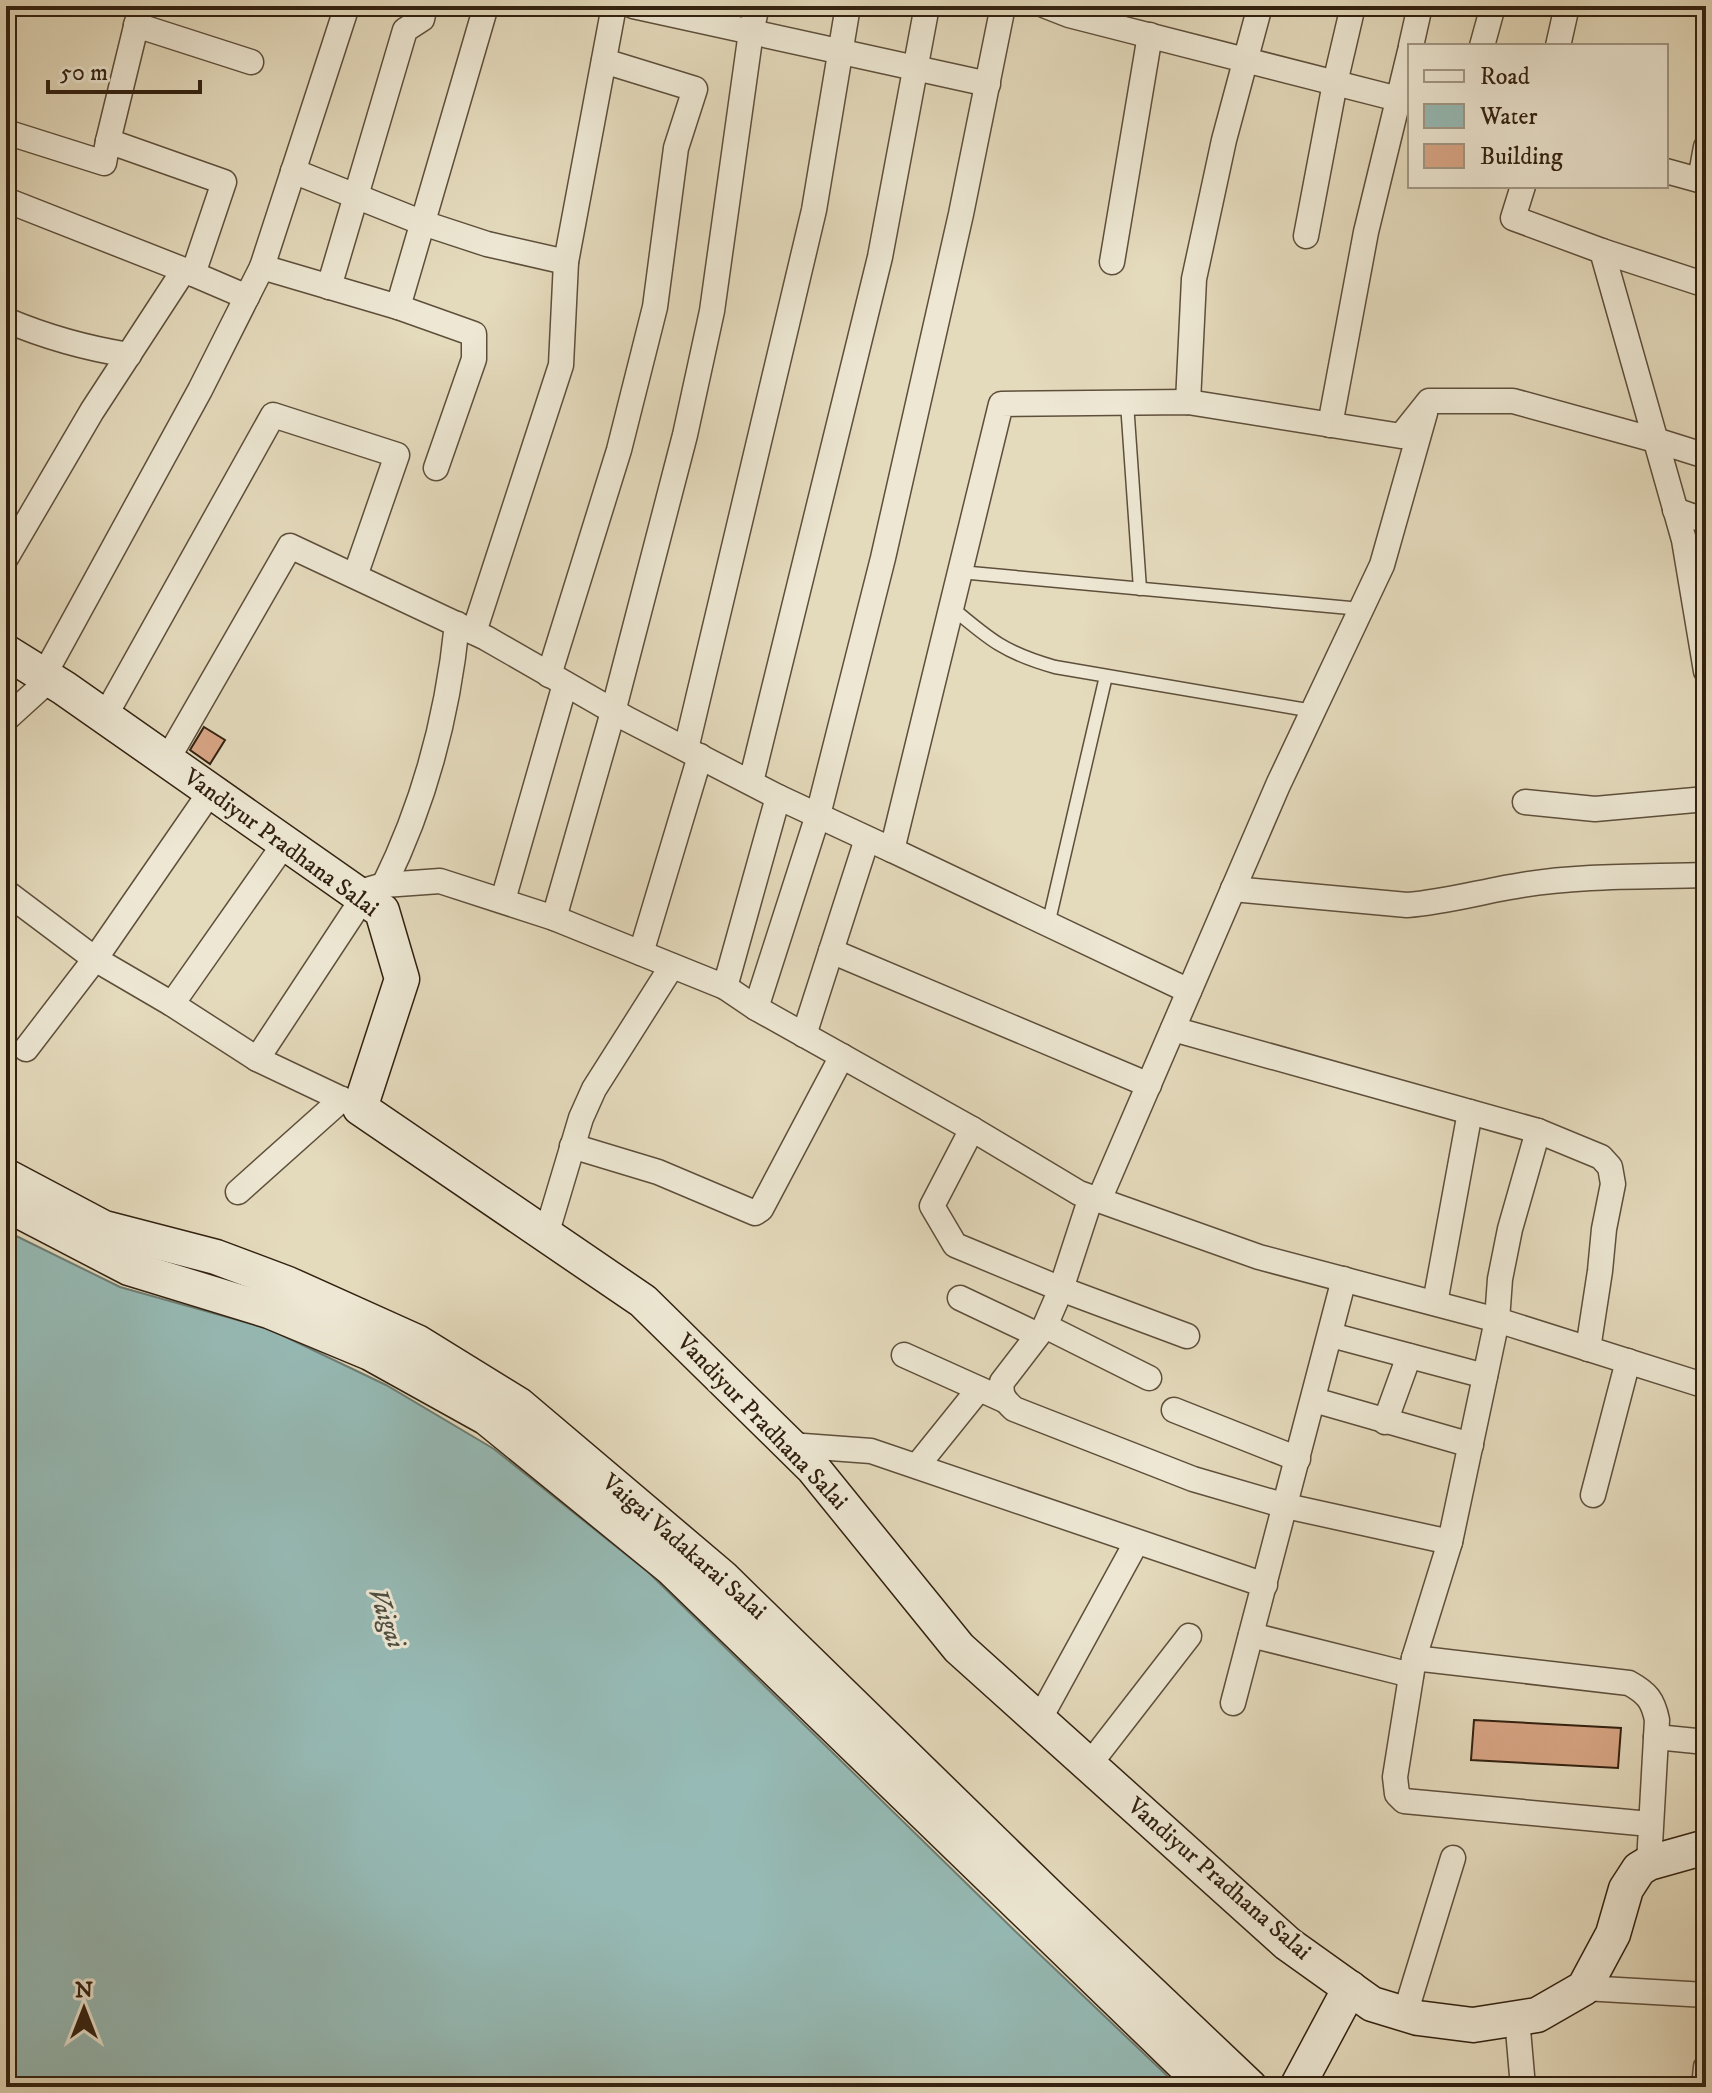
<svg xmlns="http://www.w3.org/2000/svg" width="1712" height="2093" viewBox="0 0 1712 2093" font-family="'IM FELL DW Pica',serif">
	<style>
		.water { fill: #96bab5; stroke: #6e7d73; stroke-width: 2 }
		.building { fill: #d9a686; stroke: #322110; stroke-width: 2 }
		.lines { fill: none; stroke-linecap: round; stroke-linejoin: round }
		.lane-casing { stroke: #5e4f3b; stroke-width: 15 }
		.street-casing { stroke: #5e4f3b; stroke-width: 27 }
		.secondary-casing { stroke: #322110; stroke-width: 37 }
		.lane { stroke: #ede7d3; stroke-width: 12 }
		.street { stroke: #ede7d3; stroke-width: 24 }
		.secondary { stroke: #ede7d3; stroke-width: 34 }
		.labels { text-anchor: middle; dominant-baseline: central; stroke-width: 6; stroke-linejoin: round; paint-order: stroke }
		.street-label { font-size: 24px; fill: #322110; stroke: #ede7d3 }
		.water-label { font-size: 26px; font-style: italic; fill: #504f42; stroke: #ede7d3 }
	</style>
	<rect width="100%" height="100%" fill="#e4dabc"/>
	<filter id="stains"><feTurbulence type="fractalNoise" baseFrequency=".0025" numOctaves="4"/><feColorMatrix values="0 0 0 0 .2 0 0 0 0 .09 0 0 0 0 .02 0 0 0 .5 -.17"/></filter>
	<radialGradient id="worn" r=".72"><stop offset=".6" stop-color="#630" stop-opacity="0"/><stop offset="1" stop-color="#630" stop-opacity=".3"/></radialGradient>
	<path class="water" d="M6,1231L120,1287L269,1329L386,1385L494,1449L648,1572L1013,1929L1179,2087H6Z"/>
	<g class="building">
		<path d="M204,727L225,740L210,764L190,750Z"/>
		<path d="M1474,1720L1621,1728L1618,1768L1471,1760Z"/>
	</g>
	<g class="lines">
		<g class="lane-casing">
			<g id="lane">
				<path d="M1127,403L1140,589"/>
				<path d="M960,572L1361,609"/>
				<path d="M951,607C990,640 1005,653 1055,667L1313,711"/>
				<path d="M1048,925L1106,676"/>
			</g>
		</g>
		<g class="street-casing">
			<g id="street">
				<path d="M633,6L988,84"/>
				<path d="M1046,6L1069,15L1410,102"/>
				<path d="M136,25L251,62"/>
				<path d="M1411,46L1420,6"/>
				<path d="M1482,46L1493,6"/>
				<path d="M1558,46L1567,6"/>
				<path d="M6,132L104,163L108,141L224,182L193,274"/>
				<path d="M108,141L141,6"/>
				<path d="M293,171L423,223L487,244L566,262"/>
				<path d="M1666,171L1706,182"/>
				<path d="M1700,180L1706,147"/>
				<path d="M1523,186L1513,218L1602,251L1684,540L1706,671"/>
				<path d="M6,200L184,270"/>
				<path d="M1306,236L1335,83L1353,6"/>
				<path d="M1602,251L1706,285"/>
				<path d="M1112,262L1150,35"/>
				<path d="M262,267L347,6"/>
				<path d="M329,287L405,30L422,19L425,6"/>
				<path d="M398,307L474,334V359L436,468"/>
				<path d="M6,320C46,337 85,348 129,355"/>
				<path d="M1188,402L1194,279L1224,140L1260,6"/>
				<path d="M1330,425L1366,232L1410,51"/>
				<path d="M1675,510L1706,521"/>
				<path d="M6,558L92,411L184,270L247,297"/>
				<path d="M474,632L561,365L566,262L614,6"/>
				<path d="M44,675L200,390L262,267L398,307L486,6"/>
				<path d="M549,675L619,450L655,307L676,148L695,89L604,61"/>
				<path d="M105,716L273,415L397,455L355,576"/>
				<path d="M6,719L50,679"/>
				<path d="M686,749L814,210L848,6"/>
				<path d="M167,760L290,546L486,638L627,719L778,797L892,850L1001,404L1188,402L1401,436L1429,401H1513L1655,440L1706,456"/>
				<path d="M751,782L880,257L927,6"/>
				<path d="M1525,802L1595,809L1706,799"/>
				<path d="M892,850L1189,991"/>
				<path d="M384,885C424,804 448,714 457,624"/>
				<path d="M1233,889L1407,905C1447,902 1483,891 1522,885C1582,875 1645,877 1706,875"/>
				<path d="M6,892L95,959L172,1004L257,1059L363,898"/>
				<path d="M356,893L384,885L440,881L554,918L725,987L756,1008L972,1129L1079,1193L1259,1257L1497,1320L1706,1386"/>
				<path d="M503,900L565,684"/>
				<path d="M554,918L613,712L685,435L712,311L751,32L757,6"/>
				<path d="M831,951L1149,1085"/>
				<path d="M641,953L700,756"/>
				<path d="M725,987L778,797"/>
				<path d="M172,1004L285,843"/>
				<path d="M756,1008L818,815L883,558L961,214L1003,6"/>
				<path d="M1173,1029L1538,1131L1601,1157L1610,1167L1613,1184L1604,1229L1600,1271L1588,1349"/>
				<path d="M804,1035L867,839"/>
				<path d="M26,1049L95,959L211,791"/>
				<path d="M257,1059L352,1104"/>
				<path d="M972,1129L932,1206L955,1245L1061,1289L1187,1336"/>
				<path d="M572,1146L658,1172L755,1213L761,1209L842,1056"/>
				<path d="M238,1192L342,1099"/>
				<path d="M1091,1197L1061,1289L1045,1326L1002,1382C1000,1395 1004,1400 1014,1409L1193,1479L1286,1506L1450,1542"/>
				<path d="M1099,1200L1278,785L1382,565L1425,413"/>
				<path d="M546,1235L581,1118L594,1089L672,966"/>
				<path d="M960,1298L1036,1334"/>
				<path d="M1435,1303L1470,1112"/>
				<path d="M1045,1326L1149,1378"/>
				<path d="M1331,1335L1485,1376"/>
				<path d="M904,1355L1004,1400"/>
				<path d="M1314,1400L1471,1445"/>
				<path d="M1174,1410L1298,1459"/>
				<path d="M1385,1422L1409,1356"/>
				<path d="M790,1445L871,1451L1265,1585"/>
				<path d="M917,1466L979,1389"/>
				<path d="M1593,1495L1628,1361"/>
				<path d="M1251,1635L1411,1675"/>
				<path d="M1414,1658L1450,1542L1497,1320L1500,1279L1510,1229L1538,1131"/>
				<path d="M1233,1703L1344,1279"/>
				<path d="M1039,1720L1136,1543"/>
				<path d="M1656,1737L1706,1742"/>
				<path d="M1089,1765L1189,1636"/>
				<path d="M1649,1863L1657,1720C1653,1700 1647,1693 1629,1683L1414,1658L1395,1777L1397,1794L1404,1801L1650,1824"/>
				<path d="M1584,1988L1706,1995"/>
				<path d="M1405,2014L1453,1858"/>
				<path d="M1517,2018L1523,2087"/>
				<path d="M1704,2087L1706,2067"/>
			</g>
		</g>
		<g class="secondary-casing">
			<g id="secondary">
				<path d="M6,652L64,688L382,911L402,979L360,1108L643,1301L813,1468L959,1648L1288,1944L1372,2004L1418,2018L1473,2025L1537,2015L1584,1988L1613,1934L1626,1889L1639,1869L1649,1863L1706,1847"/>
				<path d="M6,1176L104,1228L216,1257L288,1284L417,1342L519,1405L722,1577L1053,1900L1250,2087"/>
				<path d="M6,1204L129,1268L269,1311L370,1353L487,1418L671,1568L1207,2087"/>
				<path d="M1297,2087L1350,1988"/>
			</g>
		</g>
		<use href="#lane" class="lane"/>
		<use href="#street" class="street"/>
		<use href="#secondary" class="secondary"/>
	</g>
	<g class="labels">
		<g class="street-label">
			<text transform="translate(281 843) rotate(36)">Vandiyur Pradhana Salai</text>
			<text transform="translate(762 1422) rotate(46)">Vandiyur Pradhana Salai</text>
			<text transform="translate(684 1547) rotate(41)">Vaigai Vadakarai Salai</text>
			<text transform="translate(1219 1879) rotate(41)">Vandiyur Pradhana Salai</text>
		</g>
		<g class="water-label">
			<text transform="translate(386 1618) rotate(70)">Vaigai</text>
		</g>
	</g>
	<rect width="1712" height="2093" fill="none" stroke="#e4dabc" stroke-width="32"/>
	<rect x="8" y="8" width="1696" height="2077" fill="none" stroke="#322110" stroke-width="4"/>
	<rect x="16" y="16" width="1680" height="2061" fill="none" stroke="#322110" stroke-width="2"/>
	<rect x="1408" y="44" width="260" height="144" fill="#ede7d3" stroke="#a29885" stroke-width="2"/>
	<rect x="1424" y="70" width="40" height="12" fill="#ede7d3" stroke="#a29885" stroke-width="2"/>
	<text x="1480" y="84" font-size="24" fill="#322110">Road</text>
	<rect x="1424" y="104" width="40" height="24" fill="#96bab5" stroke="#a29885" stroke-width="2"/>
	<text x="1480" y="124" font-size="24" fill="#322110">Water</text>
	<rect x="1424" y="144" width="40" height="24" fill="#d9a686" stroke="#a29885" stroke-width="2"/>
	<text x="1480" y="164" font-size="24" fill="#322110">Building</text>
	<g transform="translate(84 2009)" stroke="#ede7d3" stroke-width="6" paint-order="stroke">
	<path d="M0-6L14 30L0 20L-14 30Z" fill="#322110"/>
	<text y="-12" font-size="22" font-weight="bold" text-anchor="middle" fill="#322110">N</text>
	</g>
	<path d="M48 80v12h152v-12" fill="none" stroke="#322110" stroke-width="4"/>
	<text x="60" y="80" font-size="24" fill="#322110" stroke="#ede7d3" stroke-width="6" paint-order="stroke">50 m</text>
	<rect width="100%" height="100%" filter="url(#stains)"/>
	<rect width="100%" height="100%" fill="url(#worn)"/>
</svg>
